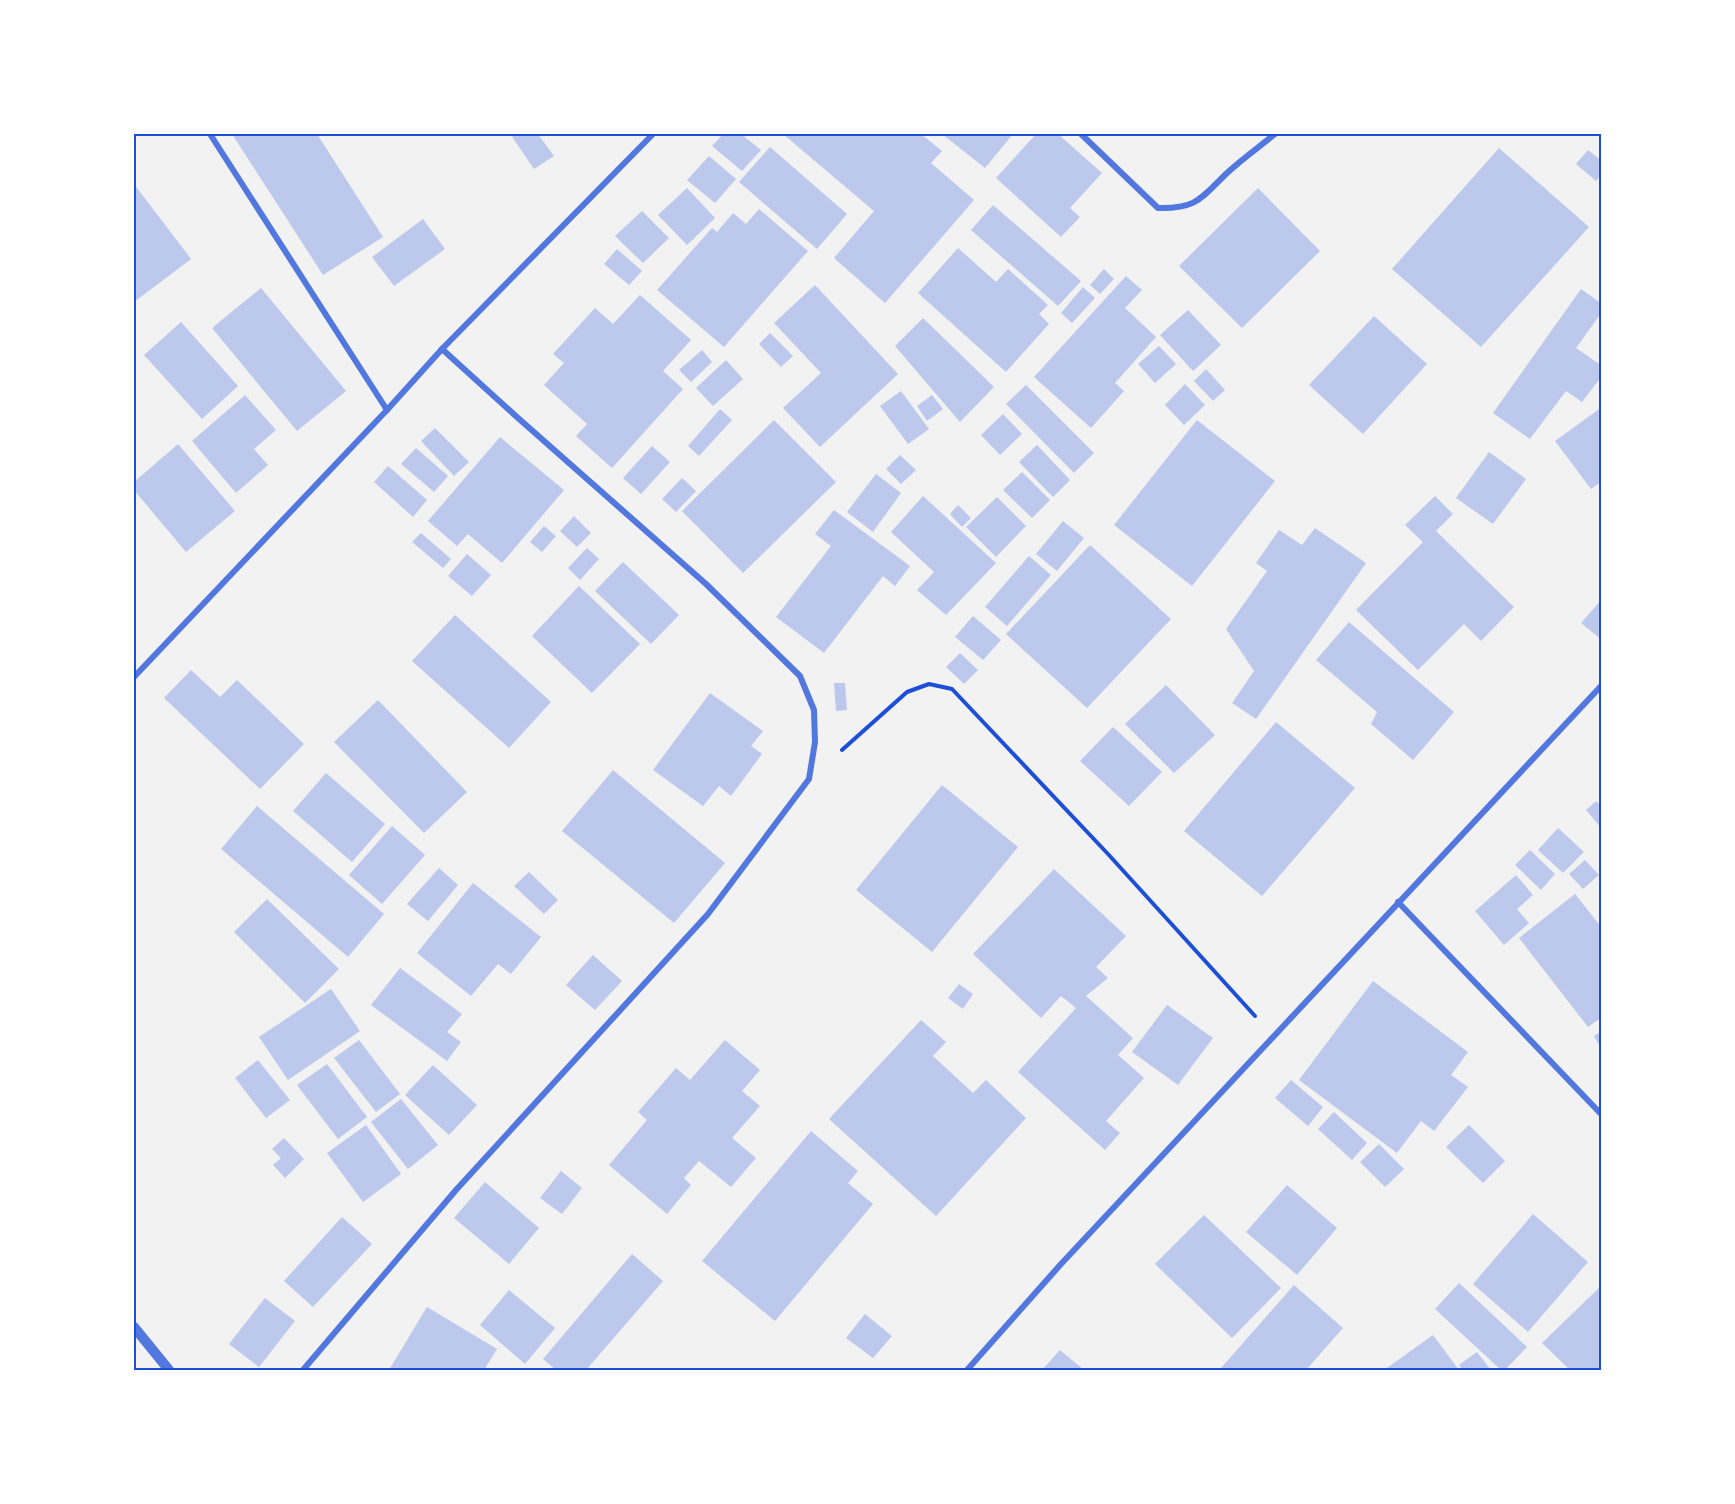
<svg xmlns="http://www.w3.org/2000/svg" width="1735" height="1504" viewBox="0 0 1735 1504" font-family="'Titillium Web',sans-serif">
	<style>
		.building { fill: #bdc9ec }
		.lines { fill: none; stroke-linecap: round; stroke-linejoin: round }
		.path { stroke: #1d4ed8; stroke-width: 4 }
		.minor { stroke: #5277de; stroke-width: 6 }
		.tertiary { stroke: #5277de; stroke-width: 10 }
		.neatline { fill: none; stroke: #1d4ed8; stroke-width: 2 }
	</style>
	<rect width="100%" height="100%" fill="#f2f2f2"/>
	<g class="building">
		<path d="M232,134H317L383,237L323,275Z"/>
		<path d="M517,134H538L554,156L534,169L512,137Z"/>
		<path d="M723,134H741L761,150L742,171L712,146Z"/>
		<path d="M783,134H921L942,151L931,163L974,200L885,303L834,258L874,211Z"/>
		<path d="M942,134H1013L985,168Z"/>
		<path d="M1036,134H1058L1102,173L1070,208L1080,217L1061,237L996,178Z"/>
		<path d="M770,147L847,214L817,249L739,182Z"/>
		<path d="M1499,148L1589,227L1481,347L1392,269Z"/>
		<path d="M1588,150L1602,161V174L1596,181L1576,164Z"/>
		<path d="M709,156L736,179L715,203L687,180Z"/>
		<path d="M134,184L191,259L134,302Z"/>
		<path d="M687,188L715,218L687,245L658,215Z"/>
		<path d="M1258,188L1320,251L1242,328L1179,266Z"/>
		<path d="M993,205L1081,281L1058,306L971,230Z"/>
		<path d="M759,209L808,251L724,347L657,290L712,228L717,232L733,213L746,224Z"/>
		<path d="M642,211L669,238L643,263L615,236Z"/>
		<path d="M423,219L445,249L394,286L372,257Z"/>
		<path d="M958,248L996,282L1008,269L1048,305L1039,314L1049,324L1006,372L918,293Z"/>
		<path d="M617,249L642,271L629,285L604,264Z"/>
		<path d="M1104,269L1114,279L1100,294L1090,285Z"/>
		<path d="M1126,276L1142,290L1125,308L1156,337L1115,383L1124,391L1091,428L1034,377Z"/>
		<path d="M815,285L898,374L820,447L783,408L821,373L774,323Z"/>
		<path d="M1083,287L1095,298L1072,323L1061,313Z"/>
		<path d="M261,288L346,391L297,431L212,328Z"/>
		<path d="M1581,289L1602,304V312L1576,348L1602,366V376L1582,402L1566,391L1530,439L1493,413Z"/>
		<path d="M640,295L691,340L663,371L683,389L612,468L576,436L587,424L544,385L564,363L553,354L595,308L613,324Z"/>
		<path d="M1188,310L1221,345L1193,371L1160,335Z"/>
		<path d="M1374,316L1427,364L1363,434L1309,385Z"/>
		<path d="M923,318L994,387L960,422L895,346Z"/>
		<path d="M181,322L238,386L202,419L144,355Z"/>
		<path d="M770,333L793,356L781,367L759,344Z"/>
		<path d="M1159,346L1176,364L1155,383L1138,364Z"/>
		<path d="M702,350L712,362L691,382L679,370Z"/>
		<path d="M726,360L743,379L713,406L696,388Z"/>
		<path d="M1206,369L1225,390L1213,401L1194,381Z"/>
		<path d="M1185,384L1205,405L1184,425L1165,405Z"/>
		<path d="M1026,385L1094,453L1074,473L1006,404Z"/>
		<path d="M901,391L929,429L908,444L880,406Z"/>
		<path d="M245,395L276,430L254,449L268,465L236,493L192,441Z"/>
		<path d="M932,395L943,409L927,421L917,406Z"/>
		<path d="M1602,407V481L1591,489L1555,441Z"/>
		<path d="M720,409L732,420L699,456L688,446Z"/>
		<path d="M1003,414L1022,434L1000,455L981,435Z"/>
		<path d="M774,420L836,482L743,573L682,511Z"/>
		<path d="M1197,420L1275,481L1192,586L1114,525Z"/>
		<path d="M435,428L469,462L454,476L421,441Z"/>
		<path d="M500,437L564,490L502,563L468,534L457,546L428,521Z"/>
		<path d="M178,444L235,511L186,552L134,490V482Z"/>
		<path d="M1037,445L1070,480L1053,497L1019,462Z"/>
		<path d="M652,446L670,462L641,494L623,478Z"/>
		<path d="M416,448L448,476L434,492L401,464Z"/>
		<path d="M1489,452L1526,479L1493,524L1456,498Z"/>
		<path d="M900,455L916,470L901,484L886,469Z"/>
		<path d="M388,466L427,500L413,517L374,482Z"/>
		<path d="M1022,472L1050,500L1032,518L1003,490Z"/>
		<path d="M876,474L901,493L873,532L847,512Z"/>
		<path d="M682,478L696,491L676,512L662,499Z"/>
		<path d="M923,496L996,563L946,615L917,590L934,572L891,532Z"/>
		<path d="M1435,496L1453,514L1436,531L1514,607L1481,641L1464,624L1418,670L1356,610L1423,542L1405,525Z"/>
		<path d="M997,497L1026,526L996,557L966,527Z"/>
		<path d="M958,505L971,518L962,527L950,514Z"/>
		<path d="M834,510L910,566L895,586L883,576L824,653L776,617L831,546L815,534Z"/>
		<path d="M574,516L591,533L577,547L560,531Z"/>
		<path d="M1063,521L1084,538L1057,571L1036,554Z"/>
		<path d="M544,526L556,536L542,552L530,542Z"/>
		<path d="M1315,528L1366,563L1256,719L1232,703L1254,671L1226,629L1267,571L1256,563L1279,530L1302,545Z"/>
		<path d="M421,533L451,559L443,568L412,542Z"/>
		<path d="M1090,545L1171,619L1087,708L1006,634Z"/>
		<path d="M587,548L599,559L580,580L568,568Z"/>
		<path d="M467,554L491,575L472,596L448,576Z"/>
		<path d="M1029,556L1051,575L1007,626L985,607Z"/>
		<path d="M623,562L679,615L651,644L595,591Z"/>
		<path d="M579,586L640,644L592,693L532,636Z"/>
		<path d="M1602,599V640L1581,623Z"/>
		<path d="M455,615L551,702L509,748L412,661Z"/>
		<path d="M973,616L1001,640L983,660L955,637Z"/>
		<path d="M1349,622L1454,712L1413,760L1371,724L1377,712L1316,660Z"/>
		<path d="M960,653L978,670L964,684L946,667Z"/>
		<path d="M191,670L220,697L237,680L304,744L260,789L164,698Z"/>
		<path d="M834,683H845L847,710L836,711Z"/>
		<path d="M1166,685L1215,735L1174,773L1125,724Z"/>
		<path d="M710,693L763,731L751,746L762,754L731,796L719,786L703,806L653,770Z"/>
		<path d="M378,700L467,792L424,833L334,742Z"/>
		<path d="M1276,722L1355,788L1262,896L1184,831Z"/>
		<path d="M1113,727L1162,772L1129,806L1080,761Z"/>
		<path d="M613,770L725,863L674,923L562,831Z"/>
		<path d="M326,773L385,824L352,862L293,811Z"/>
		<path d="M942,785L1018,847L932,952L856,890Z"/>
		<path d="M1596,801L1602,807V829L1586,810Z"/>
		<path d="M257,806L384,914L348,957L221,849Z"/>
		<path d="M392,826L425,855L382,904L349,875Z"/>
		<path d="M1558,828L1584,852L1563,873L1538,850Z"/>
		<path d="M1530,850L1555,874L1541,890L1515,865Z"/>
		<path d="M1585,860L1599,875L1583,889L1569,874Z"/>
		<path d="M439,868L458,885L428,921L407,904Z"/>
		<path d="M1054,869L1126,936L1096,967L1108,978L1086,996L1133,1038L1118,1055L1144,1078L1106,1121L1120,1133L1105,1150L1018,1072L1076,1008L1061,996L1041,1018L973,954Z"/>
		<path d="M529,872L558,900L544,914L514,886Z"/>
		<path d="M1516,875L1533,895L1517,909L1529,923L1504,945L1475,911Z"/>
		<path d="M473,883L541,937L511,974L498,964L471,996L417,953Z"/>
		<path d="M1575,894L1602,928V1017L1588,1027L1519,938Z"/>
		<path d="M267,899L339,969L305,1003L234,932Z"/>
		<path d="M593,955L622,981L595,1010L566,985Z"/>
		<path d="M400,968L462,1014L447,1032L461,1042L447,1061L371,1005Z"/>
		<path d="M1373,981L1468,1052L1451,1075L1468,1087L1434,1131L1421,1121L1397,1153L1299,1080Z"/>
		<path d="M959,984L973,994L963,1009L948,998Z"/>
		<path d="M331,989L360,1031L288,1080L259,1037Z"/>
		<path d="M1167,1005L1213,1038L1178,1085L1132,1052Z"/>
		<path d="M921,1020L946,1042L933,1056L973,1093L986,1080L1026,1118L936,1216L829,1119Z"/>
		<path d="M1602,1031V1050L1594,1036Z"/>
		<path d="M359,1040L400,1094L376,1112L334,1058Z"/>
		<path d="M725,1040L760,1070L742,1091L760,1106L732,1138L756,1158L731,1187L699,1161L684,1178L691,1185L667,1214L609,1165L647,1120L638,1112L676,1068L690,1080Z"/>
		<path d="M258,1060L290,1100L266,1118L235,1078Z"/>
		<path d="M327,1064L367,1117L338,1139L297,1085Z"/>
		<path d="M433,1065L477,1105L449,1135L405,1095Z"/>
		<path d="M1291,1080L1323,1107L1308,1126L1275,1098Z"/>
		<path d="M401,1099L438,1145L408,1169L371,1122Z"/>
		<path d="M1334,1112L1367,1143L1352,1160L1318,1129Z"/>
		<path d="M366,1125L401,1174L363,1202L327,1153Z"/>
		<path d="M1469,1125L1505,1161L1483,1183L1446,1147Z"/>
		<path d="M811,1131L858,1171L848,1183L873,1204L775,1321L702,1261Z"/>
		<path d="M284,1138L304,1159L285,1178L273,1165L281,1158L272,1149Z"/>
		<path d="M1379,1144L1404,1169L1385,1187L1360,1162Z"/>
		<path d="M561,1171L582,1188L562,1214L540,1198Z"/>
		<path d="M485,1182L539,1228L509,1264L454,1218Z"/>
		<path d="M1287,1185L1337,1228L1297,1275L1246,1232Z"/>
		<path d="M1533,1214L1588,1262L1528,1332L1473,1284Z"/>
		<path d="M1204,1215L1281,1288L1232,1338L1155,1264Z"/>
		<path d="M342,1217L372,1244L313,1307L284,1281Z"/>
		<path d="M632,1254L663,1281L586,1370H556L543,1359Z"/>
		<path d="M1459,1283L1527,1347L1505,1370H1501L1435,1309Z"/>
		<path d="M1294,1285L1343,1328L1306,1370H1224L1221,1368Z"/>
		<path d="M1602,1285V1370H1570L1542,1343Z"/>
		<path d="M509,1290L555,1328L525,1364L480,1325Z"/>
		<path d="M265,1298L295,1321L259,1367L229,1344Z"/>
		<path d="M427,1307L497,1349L484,1370H389Z"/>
		<path d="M865,1314L892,1336L873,1358L846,1338Z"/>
		<path d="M1433,1335L1459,1370H1384Z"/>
		<path d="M1060,1350L1084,1370H1042Z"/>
		<path d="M1477,1352L1491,1370H1463L1459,1365Z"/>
	</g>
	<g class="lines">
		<path class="path" d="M842,750L907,692L929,684L952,689L1108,854L1255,1016"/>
		<g class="minor">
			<path d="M210,134L387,410"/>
			<path d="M1081,134L1158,208C1197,209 1201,198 1227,173C1242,159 1259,147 1275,134"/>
			<path d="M134,677L387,410L442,349L653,134"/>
			<path d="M1398,902L1602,1115"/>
			<path d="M303,1370L456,1190L708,914L809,779L815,742L814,710L800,676L706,584L518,418L442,349"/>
			<path d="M967,1370L1061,1264L1602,685"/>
		</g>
		<path class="tertiary" d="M134,1327L169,1370"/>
	</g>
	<rect width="1735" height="1504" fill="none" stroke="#ffffff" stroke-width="270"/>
	<rect x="135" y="135" width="1465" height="1234" class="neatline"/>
</svg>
